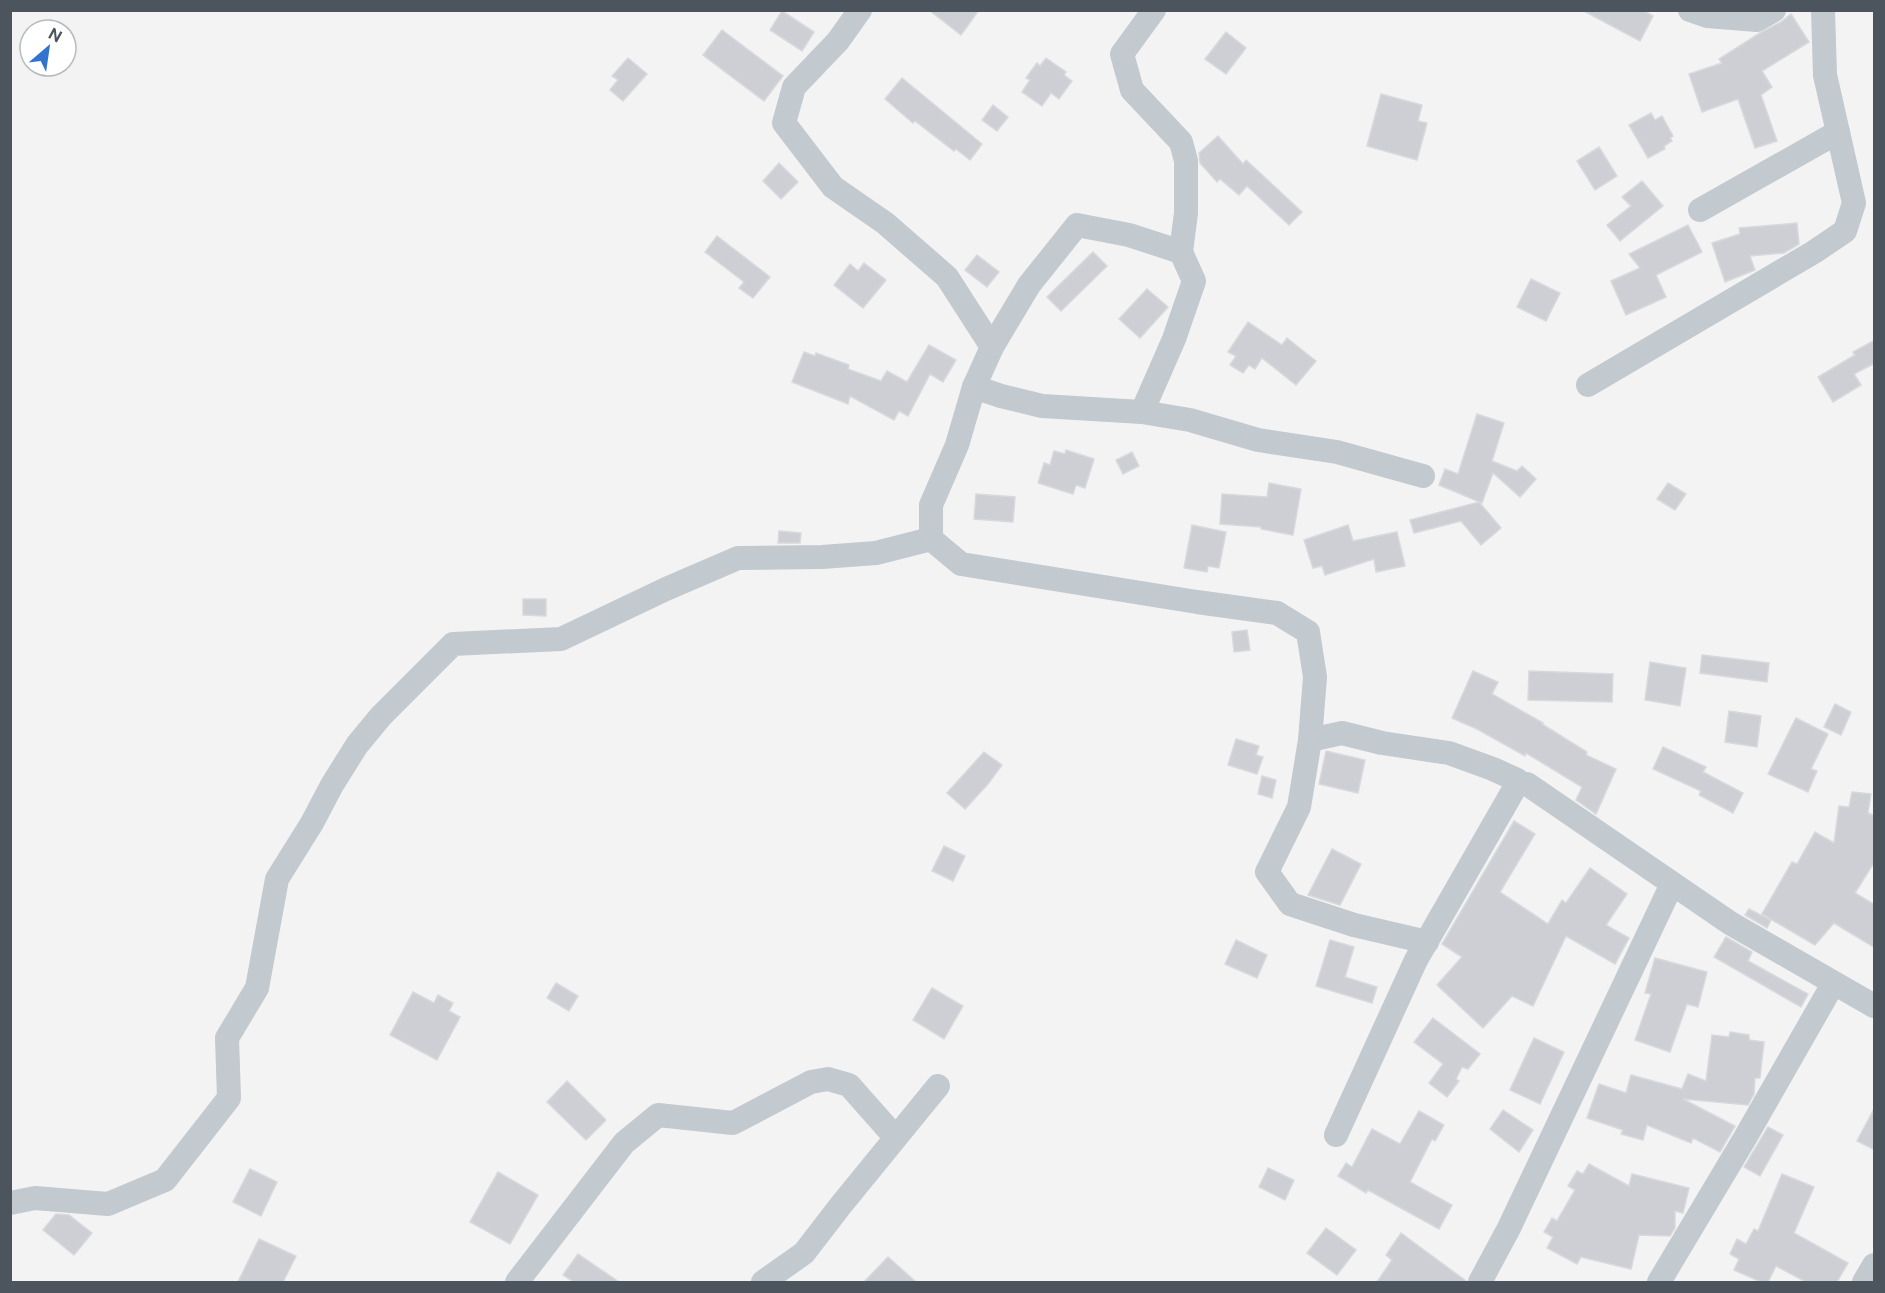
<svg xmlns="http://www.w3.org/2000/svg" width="1885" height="1293" viewBox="0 0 1885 1293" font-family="'Public Sans',sans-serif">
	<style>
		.building { fill: #cdcfd4; stroke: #d7d9dd; stroke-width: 1.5 }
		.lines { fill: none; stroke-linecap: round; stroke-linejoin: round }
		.minor { stroke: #c2c9cf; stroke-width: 24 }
	</style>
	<rect width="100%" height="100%" fill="#f4f3f3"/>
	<g class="building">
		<path d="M929,10H979L961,35Z"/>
		<path d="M1582,10H1643L1653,16L1640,41Z"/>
		<path d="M782,11L814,32L802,51L770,30Z"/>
		<path d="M1791,14L1809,42L1762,71L1772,87L1761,95L1777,141L1755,148L1738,99L1702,112L1689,74L1722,63L1719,59L1760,33L1781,22Z"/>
		<path d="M722,30L783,76L764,101L703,55Z"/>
		<path d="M1226,32L1246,48L1226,74L1205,59Z"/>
		<path d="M628,58L647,74L623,101L610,90L618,80L612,76Z"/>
		<path d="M1046,58L1066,72L1064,75L1072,81L1059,99L1051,93L1042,106L1022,92L1030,80L1026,78L1037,63L1040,66Z"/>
		<path d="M902,78L982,144L970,160L956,149L954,151L915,121L913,123L885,99Z"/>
		<path d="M1381,94L1422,105L1418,121L1427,123L1417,160L1367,146Z"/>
		<path d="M993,105L1008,117L997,131L982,120Z"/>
		<path d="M1651,113L1655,120L1662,116L1673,136L1670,138L1672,141L1664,146L1665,149L1648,158L1629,125Z"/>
		<path d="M1218,136L1243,164L1246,160L1302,212L1289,225L1247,186L1239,195L1220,179L1217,182L1200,163L1199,153Z"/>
		<path d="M1599,147L1617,176L1595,190L1577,161Z"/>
		<path d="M779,163L798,182L781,199L763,181Z"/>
		<path d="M1642,181L1663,206L1620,241L1607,225L1631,206L1622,197Z"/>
		<path d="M1797,223L1799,244L1784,253L1750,256L1755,270L1725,282L1712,243L1740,234L1739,228Z"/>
		<path d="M1688,225L1702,252L1656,275L1666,297L1626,315L1611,281L1640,268L1629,254Z"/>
		<path d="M717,236L770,277L753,298L739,288L744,282L705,252Z"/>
		<path d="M1093,252L1107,266L1061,311L1047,297Z"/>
		<path d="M977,255L999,272L987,287L965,270Z"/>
		<path d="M864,263L886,280L863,308L834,285L850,264L858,271Z"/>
		<path d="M1531,279L1560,293L1546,321L1517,307Z"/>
		<path d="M1147,289L1168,307L1140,338L1119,319Z"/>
		<path d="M1248,322L1282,345L1287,338L1316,361L1296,385L1262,358L1255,369L1249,365L1243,373L1230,365L1236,356L1228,352Z"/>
		<path d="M1875,340V363L1854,374L1861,385L1833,402L1818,377L1855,355L1853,352Z"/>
		<path d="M929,345L956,360L943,382L930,374L908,416L899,411L894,420L850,396L848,404L792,382L804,352L815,356L816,353L849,365L848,369L881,381L887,371L907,382Z"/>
		<path d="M1477,414L1504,423L1492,461L1517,471L1522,466L1536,479L1520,497L1493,473L1482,503L1439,485L1445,469L1458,474Z"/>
		<path d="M1066,450L1094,459L1085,488L1076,485L1073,494L1038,483L1044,463L1050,465L1054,451L1065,454Z"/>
		<path d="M1132,452L1139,466L1123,474L1116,460Z"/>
		<path d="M1269,483L1301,489L1293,535L1261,529V527L1220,524L1222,494L1267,497Z"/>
		<path d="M1668,483L1686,494L1675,510L1657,499Z"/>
		<path d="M976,494L1015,497L1013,522L974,519Z"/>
		<path d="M1479,502L1501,528L1481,545L1461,521L1414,533L1410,520Z"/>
		<path d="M1192,525L1226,532L1219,568L1208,566L1207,572L1184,568Z"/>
		<path d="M1348,525L1353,541L1397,532L1405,566L1376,572L1374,559L1325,575L1322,566L1313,568L1304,540Z"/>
		<path d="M779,531L801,533L800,543H778Z"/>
		<path d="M523,599H546V616L523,615Z"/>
		<path d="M1247,630L1250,650L1234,652L1232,632Z"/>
		<path d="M1702,655L1769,663L1767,682L1700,673Z"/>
		<path d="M1650,662L1686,668L1680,706L1645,700Z"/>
		<path d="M1473,671L1498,682L1492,694L1543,723L1542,724L1587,752L1586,755L1616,769L1596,814L1576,800L1582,787L1526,753L1525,756L1477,729L1452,718Z"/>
		<path d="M1529,671L1613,674L1612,702L1528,700Z"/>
		<path d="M1835,704L1851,712L1841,735L1824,727Z"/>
		<path d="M1729,711L1761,716L1757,747L1725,742Z"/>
		<path d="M1796,718L1828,734L1811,769L1817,771L1808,792L1768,774Z"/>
		<path d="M1236,739L1259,746L1256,755L1263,757L1257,774L1228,765Z"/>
		<path d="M1663,747L1706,767L1703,772L1743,793L1733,813L1699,795L1701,791L1653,769Z"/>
		<path d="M1326,751L1365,760L1358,793L1319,784Z"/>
		<path d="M984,752L1002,765L988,784L965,809L947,793Z"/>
		<path d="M1262,776L1276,780L1272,798L1258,794Z"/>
		<path d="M1852,792L1871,794L1868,813L1875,816V861L1855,893L1875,905V948L1834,923L1815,945L1762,914L1792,862L1797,864L1815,832L1834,843L1839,806L1849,807Z"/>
		<path d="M1514,821L1535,834L1500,892L1548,924L1562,900L1566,903L1590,868L1627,894L1606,925L1629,938L1615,964L1566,936L1533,1006L1512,996L1483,1028L1437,985L1462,957L1442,944Z"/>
		<path d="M944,846L965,856L953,881L932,871Z"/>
		<path d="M1332,849L1361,864L1340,905L1308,895Z"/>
		<path d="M1749,909L1771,920L1767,928L1745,915Z"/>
		<path d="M1726,937L1752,952L1748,961L1808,994L1801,1007L1714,957Z"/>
		<path d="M1236,940L1267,955L1257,978L1225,964Z"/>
		<path d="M1330,940L1354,947L1345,977L1377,987L1372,1003L1316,986Z"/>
		<path d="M1655,958L1707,972L1698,1007L1687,1004L1670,1052L1635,1040L1651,994L1645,993Z"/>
		<path d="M556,983L578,996L569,1011L547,998Z"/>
		<path d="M932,988L963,1006L944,1039L913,1020Z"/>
		<path d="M413,992L434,1003L438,995L453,1003L449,1011L460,1017L437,1060L390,1035Z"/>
		<path d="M1433,1018L1480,1054L1468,1069L1462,1067L1456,1079L1459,1081L1447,1097L1429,1083L1443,1064L1414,1042Z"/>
		<path d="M1730,1032L1749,1035V1040L1764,1042L1760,1078H1755L1754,1094L1748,1105L1683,1099L1735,1126L1720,1152L1693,1138L1691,1143L1647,1125L1643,1140L1621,1134L1623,1130L1587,1118L1599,1084L1626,1093L1631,1075L1682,1089L1688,1074L1706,1081L1712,1035L1729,1037Z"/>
		<path d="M1534,1038L1564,1052L1540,1104L1510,1090Z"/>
		<path d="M567,1081L606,1120L586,1140L547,1102Z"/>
		<path d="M1875,1107V1150L1857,1141Z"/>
		<path d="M1503,1110L1533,1130L1519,1152L1490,1129Z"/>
		<path d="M1419,1111L1444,1125L1435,1141L1432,1139L1410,1182L1452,1205L1439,1229L1368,1190L1366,1193L1338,1176L1346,1163L1352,1167L1372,1129L1400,1144Z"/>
		<path d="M1768,1127L1783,1135L1760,1176L1744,1167Z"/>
		<path d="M1589,1164L1629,1186L1632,1174L1689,1188L1683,1213L1675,1211V1228L1670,1236L1639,1235L1631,1269L1581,1257L1577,1264L1547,1248L1553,1237L1544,1232L1552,1218L1557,1221L1575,1190L1568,1186L1577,1171L1583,1174Z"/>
		<path d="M1268,1168L1294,1180L1285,1200L1259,1187Z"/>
		<path d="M250,1169L277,1182L261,1216L233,1202Z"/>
		<path d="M498,1172L538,1195L510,1244L470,1222Z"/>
		<path d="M1782,1174L1814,1187L1794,1233L1848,1263L1837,1282H1806L1776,1266L1768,1282H1761L1734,1270L1739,1259L1730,1254L1737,1239L1746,1244L1754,1229L1758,1231Z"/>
		<path d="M56,1214L69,1215L92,1233L74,1255L43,1230Z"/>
		<path d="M1326,1228L1356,1250L1337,1275L1307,1253Z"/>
		<path d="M1401,1233L1466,1281V1282H1377L1392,1260L1386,1255Z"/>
		<path d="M259,1239L296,1256L283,1282H238Z"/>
		<path d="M578,1254L619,1282H574L563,1275Z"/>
		<path d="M888,1257L916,1282H864Z"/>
	</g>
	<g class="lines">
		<g class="minor">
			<path d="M860,10L838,41L794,87L784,123L833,187L885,223L947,277L992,347L974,387L957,445L931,505V539L961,564L1197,602L1277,613L1308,632L1315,677L1310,740L1299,807L1267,872L1290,904L1354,925L1427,942"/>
			<path d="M1690,10L1707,16L1757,20L1774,10"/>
			<path d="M1700,210L1838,132"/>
			<path d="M992,347L1029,285L1077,225L1129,235L1181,252L1186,213V161L1181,142L1132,90L1122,54L1154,10"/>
			<path d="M1588,385L1814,252L1845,231L1854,203L1825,75L1823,10"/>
			<path d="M974,387L1001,396L1042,406L1142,412L1190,420L1258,440L1337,452L1423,476"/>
			<path d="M1142,412L1174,339L1194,281L1181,252"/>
			<path d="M1310,740L1342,733L1382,743L1449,753L1493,769L1517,780V784"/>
			<path d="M1336,1135L1416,960L1517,784H1527L1730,923L1874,1006"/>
			<path d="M10,1203L35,1198L108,1204L165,1180L229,1098L227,1038L257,988L277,879L312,823L332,785L357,745L381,716L453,644L561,639L666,589L738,558L822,557L876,553L931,539"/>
			<path d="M517,1282L624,1143L658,1115L733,1123L811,1082L828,1079L849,1085L895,1137"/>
			<path d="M763,1282L804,1253L841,1205L938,1086"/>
			<path d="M1480,1282L1509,1228L1672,884"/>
			<path d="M1659,1282L1745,1138L1833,984"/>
			<path d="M1864,1282L1874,1265"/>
		</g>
	</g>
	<rect width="1885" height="1293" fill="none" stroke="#4c555e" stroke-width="24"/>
	<g transform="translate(48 48) rotate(29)"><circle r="28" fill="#ffffff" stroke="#b7bbbf" stroke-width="1.5"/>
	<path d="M0-4.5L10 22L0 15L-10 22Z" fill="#3073d0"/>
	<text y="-9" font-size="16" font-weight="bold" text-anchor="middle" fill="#4c555e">N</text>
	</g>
</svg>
